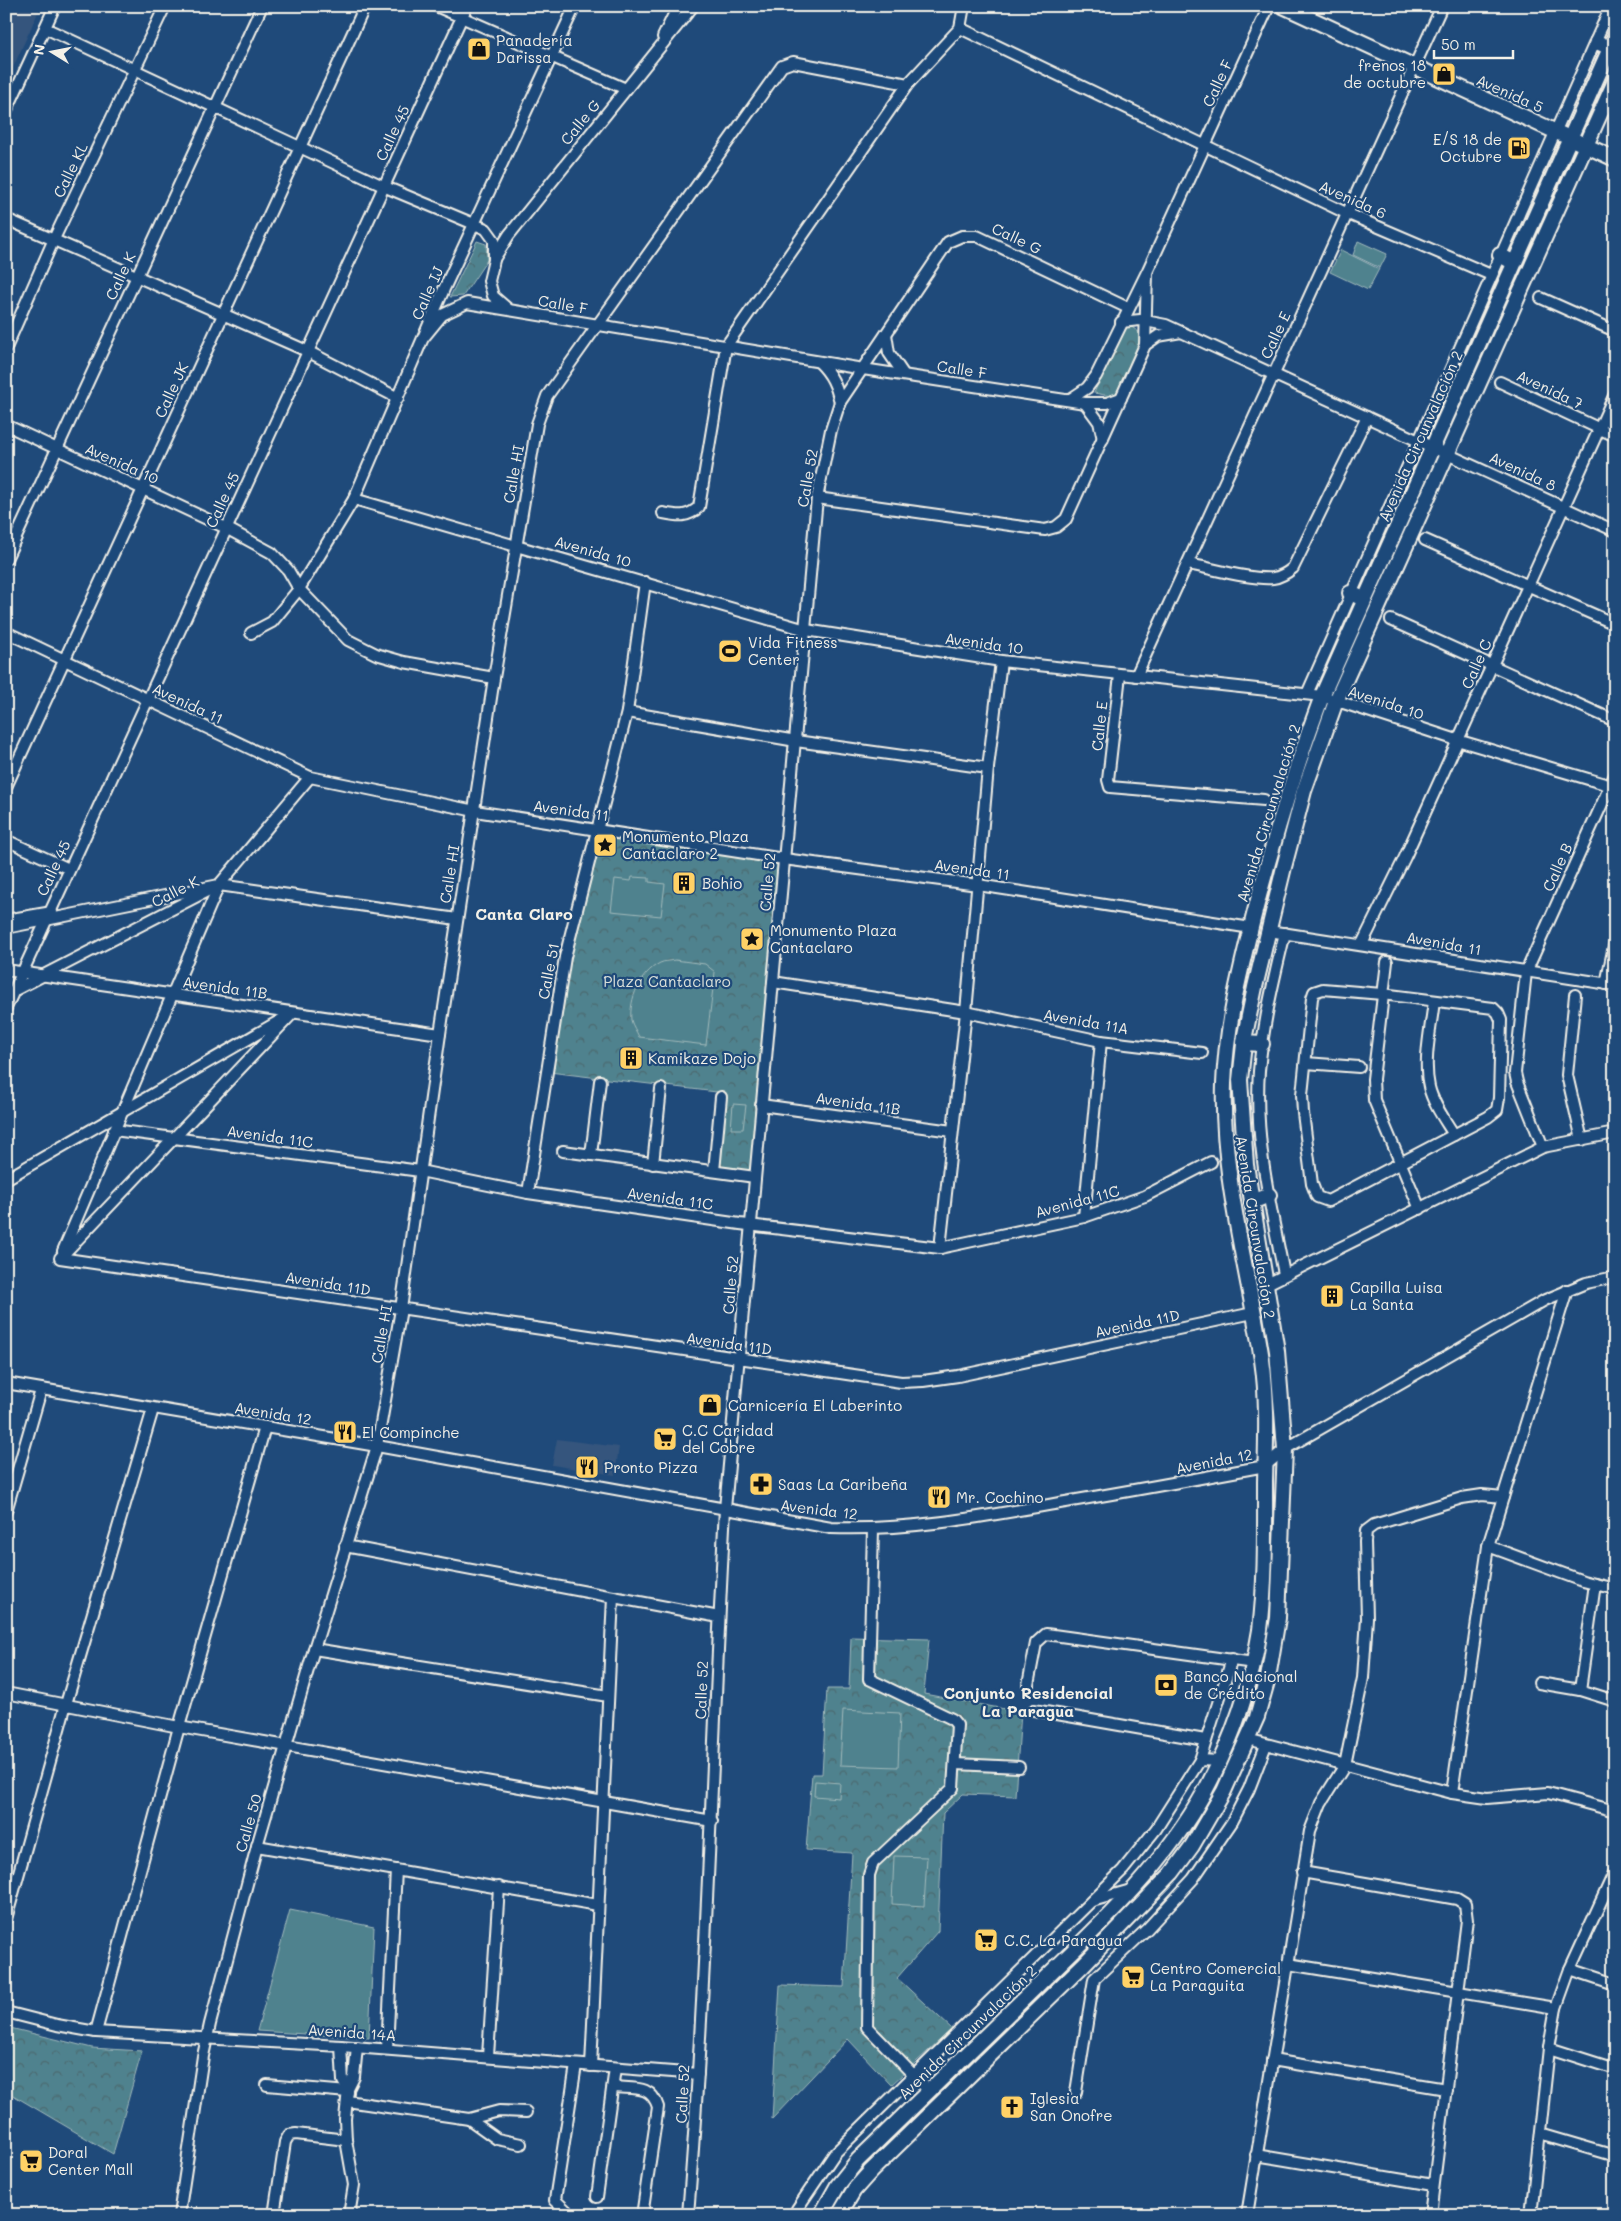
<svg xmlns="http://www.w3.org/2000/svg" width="1621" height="2221" viewBox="0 0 1621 2221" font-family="Mali,sans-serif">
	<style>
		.built { fill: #34557d }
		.park { fill: url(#park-crowns); stroke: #a2babb }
		.garden { fill: #4f828e; stroke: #a2babb }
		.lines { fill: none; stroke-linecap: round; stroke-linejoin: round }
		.street-casing { stroke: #f4f1e8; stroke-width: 14 }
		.secondary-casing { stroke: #f4f1e8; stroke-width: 18 }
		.street { stroke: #1f4a7a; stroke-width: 10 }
		.secondary { stroke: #1f4a7a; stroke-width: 14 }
		.labels { text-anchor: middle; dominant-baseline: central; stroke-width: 4.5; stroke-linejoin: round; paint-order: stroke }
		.poi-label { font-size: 15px; fill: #f4f1e8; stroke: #1f4a7a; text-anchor: start }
		.street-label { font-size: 15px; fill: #f4f1e8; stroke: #1f4a7a }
		.park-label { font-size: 15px; fill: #dbe0da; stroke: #1f4a7a }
		.neighbourhood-label { font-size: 16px; font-weight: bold; fill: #f4f1e8; stroke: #1f4a7a }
	</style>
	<defs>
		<pattern id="park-crowns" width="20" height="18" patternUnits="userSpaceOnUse" patternTransform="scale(1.25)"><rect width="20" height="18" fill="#4f828e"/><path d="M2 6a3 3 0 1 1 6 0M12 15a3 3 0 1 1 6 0" fill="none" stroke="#4c686e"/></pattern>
	</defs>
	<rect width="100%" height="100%" fill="#1f4a7a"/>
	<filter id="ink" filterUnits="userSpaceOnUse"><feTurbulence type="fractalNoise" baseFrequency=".02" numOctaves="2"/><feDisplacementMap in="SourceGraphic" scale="10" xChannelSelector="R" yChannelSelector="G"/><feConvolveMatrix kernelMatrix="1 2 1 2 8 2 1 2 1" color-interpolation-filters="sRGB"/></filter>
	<g filter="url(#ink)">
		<g class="built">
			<path d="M6,6H41L6,83Z"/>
			<path d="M557,1439L619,1447L615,1475L552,1465Z"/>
		</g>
		<g class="park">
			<path d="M477,241L486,244L487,260L463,296L450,297Z"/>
			<path d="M1126,323L1143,335L1116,397L1094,393Z"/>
			<path d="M600,831L782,860L752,1174L716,1169L725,1093L549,1072L567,957Z"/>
			<path d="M851,1637L929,1639L924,1694L1021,1712L1015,1796L963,1794L943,1813L938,1931L897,1978L952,2029L891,2085L848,2039L772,2119L780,1985L844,1987L852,1853L806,1850L812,1774H822L827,1689H849Z"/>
			<path d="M6,2027L92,2048L142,2051L113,2154L6,2091Z"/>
		</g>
		<g class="garden">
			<path d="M1358,241L1387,254L1380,268L1353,255Z"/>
			<path d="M1341,250L1379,269L1368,290L1330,272Z"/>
			<path d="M632,877L649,878V882L665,884L661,916L611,911L615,879L631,881Z"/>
			<path d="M675,960L705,964L715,972L706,1045L639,1037C637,1032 632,1025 631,1020C629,999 640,973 660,963C664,961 670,961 675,960Z"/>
			<path d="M733,1104L746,1105L743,1129H731Z"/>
			<path d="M843,1710L900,1713L898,1767L840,1765Z"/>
			<path d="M815,1781L840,1783L839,1798L814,1796Z"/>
			<path d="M894,1856L927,1857L924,1906L892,1904Z"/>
			<path d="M290,1910L374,1927L369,2038L257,2031Z"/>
		</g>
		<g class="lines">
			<g class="street-casing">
				<g id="street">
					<path d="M436,6L626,89"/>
					<path d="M45,28L383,186L486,229L494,240V260L489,281L493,296L508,309"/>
					<path d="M960,28L1346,213L1491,275"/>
					<path d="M663,37L678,6"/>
					<path d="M6,112L55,6"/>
					<path d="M6,219L307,351L398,398"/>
					<path d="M494,259L509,235L693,6"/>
					<path d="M1541,298L1615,331"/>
					<path d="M1121,322L1140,320L1166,325L1615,531"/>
					<path d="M886,334L889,353L904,375"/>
					<path d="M424,337L442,315L467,303L863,369L1085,403H1107L1121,398"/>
					<path d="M1145,345L1147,274"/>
					<path d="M6,348L54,239L165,6"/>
					<path d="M819,362C832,375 836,385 840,402"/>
					<path d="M1500,382L1615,436"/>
					<path d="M1069,400L1087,388L1096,376L1148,270L1269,6"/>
					<path d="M1085,403L1099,422L1103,439"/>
					<path d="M6,425L226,528L272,553L288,570L299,589L348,640L376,654L404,662L494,678"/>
					<path d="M817,498L1045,530L1056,527L1066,519L1145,345L1158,336L1181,332"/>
					<path d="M354,499L806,630L1001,661L1322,696L1457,740L1615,787"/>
					<path d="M663,513C678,516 687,518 699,507L726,346L908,84L960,28L964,6"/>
					<path d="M1425,540L1615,624"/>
					<path d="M6,559L262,6"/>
					<path d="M1188,564C1211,568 1250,580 1273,578C1281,577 1287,573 1293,568L1367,417"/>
					<path d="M1391,620L1615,721"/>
					<path d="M6,632L310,777L475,811L784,859L978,885L1251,928"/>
					<path d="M251,633L272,622L299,589L354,499L444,289L575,6"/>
					<path d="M1120,675L1108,780L1110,787L1264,800"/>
					<path d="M1136,676L1442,6"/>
					<path d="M1307,694L1611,6"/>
					<path d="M627,712L796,741L988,768"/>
					<path d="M6,787L365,6"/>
					<path d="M6,840L69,869"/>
					<path d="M6,920L52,912"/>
					<path d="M6,928L219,885L457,919"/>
					<path d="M1269,931L1615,985"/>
					<path d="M1362,944L1405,857L1615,394"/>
					<path d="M1387,962L1373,1079L1374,1100L1420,1209"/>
					<path d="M6,970L440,1034"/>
					<path d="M773,982L966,1012L1101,1041L1202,1053"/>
					<path d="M1606,984L1615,941"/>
					<path d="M1323,989L1382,994L1493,1008L1498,1013L1501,1020L1499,1098L1497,1110L1488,1117L1328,1201L1317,1197L1312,1184L1303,1113L1302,1095L1312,998L1314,992Z"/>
					<path d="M11,992L207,891"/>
					<path d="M1575,995L1567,1075L1582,1140"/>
					<path d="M1434,1001C1431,1028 1423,1060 1429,1087C1433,1104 1445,1120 1454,1135"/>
					<path d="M6,1008L467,6"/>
					<path d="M1306,1063L1359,1067"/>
					<path d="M761,1105L952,1131"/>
					<path d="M114,1130L420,1171L528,1193L740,1224L940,1248L1084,1217L1145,1196L1211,1162"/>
					<path d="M1543,1147L1517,1082L1515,1073L1526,972L1615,775"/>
					<path d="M563,1151L755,1177"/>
					<path d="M591,1155L600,1081"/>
					<path d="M653,1164L661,1089"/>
					<path d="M714,1171L721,1097"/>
					<path d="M6,1179L293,1013L60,1258L901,1382L923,1381L958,1376L1253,1313"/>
					<path d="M528,1193L565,957L627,712L645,582"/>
					<path d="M1084,1217L1101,1041"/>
					<path d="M940,1248L966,1012L988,768L1001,661"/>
					<path d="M63,1251L219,885L310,777"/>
					<path d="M1284,1274C1271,1208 1254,1139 1259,1071C1263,1024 1274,978 1285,933"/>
					<path d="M1267,1284L1543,1147L1615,1133"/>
					<path d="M6,1383L377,1446L831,1528C912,1531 992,1515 1071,1501C1136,1490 1201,1478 1265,1466L1285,1449L1545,1300L1586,1283L1615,1277"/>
					<path d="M6,1511L41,1390"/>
					<path d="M873,1530L869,1679L952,1719L957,1725L953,1788L873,1863L869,1875L867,2027L930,2092"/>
					<path d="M345,1546L719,1617"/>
					<path d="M1488,1546L1583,1581L1615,1589"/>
					<path d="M314,1649L608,1696"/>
					<path d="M1539,1683L1580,1690L1615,1701"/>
					<path d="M1028,1685L1036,1643L1046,1634L1254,1663"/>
					<path d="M1580,1690L1595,1584"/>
					<path d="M6,1693L179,1727L712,1821"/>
					<path d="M1034,1710L1205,1740"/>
					<path d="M1247,1739L1452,1793L1487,1798L1548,1793L1615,1811"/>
					<path d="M1200,1760L1232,1659"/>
					<path d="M956,1764L1019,1767"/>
					<path d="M1452,1793L1488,1546L1567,1290"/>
					<path d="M257,1846L598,1905"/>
					<path d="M1302,1872L1446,1897L1457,1899L1465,1904L1467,1920L1430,2215"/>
					<path d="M1092,1901L1131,1890"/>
					<path d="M6,1919L66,1704L153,1409"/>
					<path d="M1288,1964L1556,2008"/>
					<path d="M1570,1969L1615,1984"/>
					<path d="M6,2012L57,2025L96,2032L341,2046L698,2074"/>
					<path d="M96,2032L179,1727L265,1427"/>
					<path d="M341,2046L343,2081L348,2089"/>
					<path d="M1549,2048L1615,2069"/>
					<path d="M387,2049L396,1870"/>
					<path d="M488,2056L499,1887"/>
					<path d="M1272,2060L1446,2089"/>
					<path d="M591,2066L613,1597"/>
					<path d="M267,2085L348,2092"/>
					<path d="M613,2087C634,2089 651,2084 658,2107L643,2209"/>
					<path d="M1076,2092L1094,1979L1147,1929L1193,1879L1232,1822L1249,1789L1266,1745"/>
					<path d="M347,2101L469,2119L499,2111L526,2112"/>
					<path d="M469,2119L497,2139L521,2144"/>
					<path d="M1540,2134L1615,2156"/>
					<path d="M1256,2155L1433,2185"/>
					<path d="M597,2197L615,2068"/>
					<path d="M797,2209L835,2153L1123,1870L1156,1829L1200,1760L1220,1761"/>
					<path d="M179,2215L203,2056L210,2024L257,1846L314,1649L377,1446L401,1309L440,1034L494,678L537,424L547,396L782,66L793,62L908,84"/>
					<path d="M274,2215L285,2142L289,2135L296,2134L346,2140"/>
					<path d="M349,2215L354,2185L346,2140L345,2119L348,2089L354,2077L357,2047"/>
					<path d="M571,2215L555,2200L576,2065"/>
					<path d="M688,2215C707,1980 712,1744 725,1509L817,498L831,430L840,402L948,242L962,236H977L1128,308"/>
					<path d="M1247,2215L1310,1831L1321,1803L1345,1765L1363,1678L1367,1618L1365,1542L1366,1531L1374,1525L1462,1498L1482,1495L1503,1497"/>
					<path d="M1531,2215L1549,2048L1556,2008L1570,1969L1615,1871"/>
				</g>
			</g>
			<g class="secondary-casing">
				<g id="secondary">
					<path d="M1283,6L1615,159"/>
					<path d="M1597,42L1610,48"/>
					<path d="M1500,255L1514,263"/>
					<path d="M1350,593L1364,599"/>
					<path d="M1244,1043L1262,1044"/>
					<path d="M1252,1202L1269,1195"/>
					<path d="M821,2215L838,2185L858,2160C919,2101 980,2042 1040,1983C1101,1924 1163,1867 1205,1791C1232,1741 1251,1687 1260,1630C1266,1581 1265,1531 1265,1482C1266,1441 1268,1400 1262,1360C1248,1269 1221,1177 1224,1084C1226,1027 1240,971 1254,915C1273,841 1295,768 1322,696L1615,37"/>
					<path d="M839,2215L854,2190L871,2171L1083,1965L1172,1873L1192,1846L1224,1791L1257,1717L1268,1678L1278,1618L1285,1449L1277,1351L1246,1165L1240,1080L1245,1035L1255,987L1284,867L1304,791L1336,701L1615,81"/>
				</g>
			</g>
			<use href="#street" class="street"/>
			<use href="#secondary" class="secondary"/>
		</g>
	</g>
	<defs>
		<g id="shop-square" transform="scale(1.25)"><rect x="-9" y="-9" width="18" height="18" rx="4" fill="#ffd166" stroke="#1f4a7a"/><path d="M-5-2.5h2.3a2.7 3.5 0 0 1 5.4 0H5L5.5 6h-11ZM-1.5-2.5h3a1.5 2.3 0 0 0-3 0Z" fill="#111"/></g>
		<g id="fuel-square" transform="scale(1.25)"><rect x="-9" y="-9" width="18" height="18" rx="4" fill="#ffd166" stroke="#1f4a7a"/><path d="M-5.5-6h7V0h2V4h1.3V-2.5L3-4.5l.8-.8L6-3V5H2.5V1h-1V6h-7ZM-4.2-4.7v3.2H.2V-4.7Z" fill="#111"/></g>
		<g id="stadium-square" transform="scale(1.25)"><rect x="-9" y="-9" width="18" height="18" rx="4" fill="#ffd166" stroke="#1f4a7a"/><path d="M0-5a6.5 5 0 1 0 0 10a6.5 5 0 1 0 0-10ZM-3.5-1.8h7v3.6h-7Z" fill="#111"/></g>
		<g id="sight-square" transform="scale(1.25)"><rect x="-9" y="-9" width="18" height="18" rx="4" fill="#ffd166" stroke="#1f4a7a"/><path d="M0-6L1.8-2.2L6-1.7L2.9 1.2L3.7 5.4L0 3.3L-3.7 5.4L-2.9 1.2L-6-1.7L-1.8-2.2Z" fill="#111"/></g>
		<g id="building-square" transform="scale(1.25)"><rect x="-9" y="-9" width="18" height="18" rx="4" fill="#ffd166" stroke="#1f4a7a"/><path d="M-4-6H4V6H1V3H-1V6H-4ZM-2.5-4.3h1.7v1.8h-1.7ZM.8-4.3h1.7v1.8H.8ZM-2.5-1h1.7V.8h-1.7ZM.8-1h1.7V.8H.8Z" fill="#111"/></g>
		<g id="restaurant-square" transform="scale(1.25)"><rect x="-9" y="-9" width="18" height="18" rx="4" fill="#ffd166" stroke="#1f4a7a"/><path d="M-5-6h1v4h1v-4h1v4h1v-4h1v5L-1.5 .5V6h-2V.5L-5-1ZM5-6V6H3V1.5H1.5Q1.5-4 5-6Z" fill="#111"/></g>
		<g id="supermarket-square" transform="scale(1.25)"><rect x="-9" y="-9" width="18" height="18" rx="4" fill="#ffd166" stroke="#1f4a7a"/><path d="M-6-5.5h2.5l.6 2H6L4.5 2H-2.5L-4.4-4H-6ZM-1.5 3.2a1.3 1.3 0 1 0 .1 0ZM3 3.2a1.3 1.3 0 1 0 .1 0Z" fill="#111"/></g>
		<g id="pharmacy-square" transform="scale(1.25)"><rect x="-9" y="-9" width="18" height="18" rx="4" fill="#ffd166" stroke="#1f4a7a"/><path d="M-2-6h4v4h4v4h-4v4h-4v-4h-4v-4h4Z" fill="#111"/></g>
		<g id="bank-square" transform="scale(1.25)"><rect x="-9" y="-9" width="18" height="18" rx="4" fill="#ffd166" stroke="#1f4a7a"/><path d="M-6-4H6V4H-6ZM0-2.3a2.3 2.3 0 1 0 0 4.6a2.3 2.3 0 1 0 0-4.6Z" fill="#111"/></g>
		<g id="church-square" transform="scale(1.25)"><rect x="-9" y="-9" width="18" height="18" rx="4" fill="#ffd166" stroke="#1f4a7a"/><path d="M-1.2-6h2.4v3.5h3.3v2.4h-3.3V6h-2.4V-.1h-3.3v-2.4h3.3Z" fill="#111"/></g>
	</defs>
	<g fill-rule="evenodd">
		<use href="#shop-square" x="479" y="49"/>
		<use href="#shop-square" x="1444" y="74"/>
		<use href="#fuel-square" x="1519" y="148"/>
		<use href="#stadium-square" x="730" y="651"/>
		<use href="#sight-square" x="605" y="845"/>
		<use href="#building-square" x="684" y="883"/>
		<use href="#sight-square" x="752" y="939"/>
		<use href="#building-square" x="631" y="1058"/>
		<use href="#building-square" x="1332" y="1296"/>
		<use href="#shop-square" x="710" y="1405"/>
		<use href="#restaurant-square" x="345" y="1432"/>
		<use href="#supermarket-square" x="665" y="1439"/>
		<use href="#restaurant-square" x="587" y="1467"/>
		<use href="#pharmacy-square" x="761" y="1484"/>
		<use href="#restaurant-square" x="939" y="1497"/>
		<use href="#bank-square" x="1166" y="1685"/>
		<use href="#supermarket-square" x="986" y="1940"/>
		<use href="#supermarket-square" x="1133" y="1977"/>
		<use href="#church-square" x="1012" y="2107"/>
		<use href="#supermarket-square" x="31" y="2161"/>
	</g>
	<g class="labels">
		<g class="poi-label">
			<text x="496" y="40">Panadería<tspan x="496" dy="17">Darissa</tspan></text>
			<text x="1426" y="65" text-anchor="end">frenos 18<tspan x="1426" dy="17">de octubre</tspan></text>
			<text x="1502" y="139" text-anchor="end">E/S 18 de<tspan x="1502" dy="17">Octubre</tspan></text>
			<text x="748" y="642">Vida Fitness<tspan x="748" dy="17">Center</tspan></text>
			<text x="622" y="836">Monumento Plaza<tspan x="622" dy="17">Cantaclaro 2</tspan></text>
			<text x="702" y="883">Bohio</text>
			<text x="770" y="930">Monumento Plaza<tspan x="770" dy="17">Cantaclaro</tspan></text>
			<text x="648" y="1058">Kamikaze Dojo</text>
			<text x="1350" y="1287">Capilla Luisa<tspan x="1350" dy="17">La Santa</tspan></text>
			<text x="728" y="1405">Carnicería El Laberinto</text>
			<text x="682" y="1430">C.C Caridad<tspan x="682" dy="17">del Cobre</tspan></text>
			<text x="362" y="1432">El Compinche</text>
			<text x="604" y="1467">Pronto Pizza</text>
			<text x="778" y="1484">Saas La Caribeña</text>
			<text x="956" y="1497">Mr. Cochino</text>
			<text x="1184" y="1676">Banco Nacional<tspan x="1184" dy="17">de Crédito</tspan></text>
			<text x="1004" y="1940">C.C. La Paragua</text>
			<text x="1150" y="1968">Centro Comercial<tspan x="1150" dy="17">La Paraguita</tspan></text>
			<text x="1030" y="2098">Iglesia<tspan x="1030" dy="17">San Onofre</tspan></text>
			<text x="48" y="2152">Doral<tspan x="48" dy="17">Center Mall</tspan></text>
		</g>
		<g class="street-label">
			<text transform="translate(1217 83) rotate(-65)">Calle F</text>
			<text transform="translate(1510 93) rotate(24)">Avenida 5</text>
			<text transform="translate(580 122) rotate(-51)">Calle G</text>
			<text transform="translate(392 133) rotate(-65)">Calle 45</text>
			<text transform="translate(70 170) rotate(-64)">Calle KL</text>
			<text transform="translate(1353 199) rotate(24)">Avenida 6</text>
			<text transform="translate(1017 238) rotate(25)">Calle G</text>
			<text transform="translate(120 276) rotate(-65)">Calle K</text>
			<text transform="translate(427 293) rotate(-66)">Calle IJ</text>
			<text transform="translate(563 304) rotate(10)">Calle F</text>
			<text transform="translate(1275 335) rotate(-65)">Calle E</text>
			<text transform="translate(962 369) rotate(9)">Calle F</text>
			<text transform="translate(1550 389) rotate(25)">Avenida 7</text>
			<text transform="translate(171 390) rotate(-65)">Calle JK</text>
			<text transform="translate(1420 436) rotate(-66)">Avenida Circunvalación 2</text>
			<text transform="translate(122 463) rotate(24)">Avenida 10</text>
			<text transform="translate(1523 471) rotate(25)">Avenida 8</text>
			<text transform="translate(513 474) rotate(-80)">Calle HI</text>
			<text transform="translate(807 478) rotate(-80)">Calle 52</text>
			<text transform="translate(222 500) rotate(-65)">Calle 45</text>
			<text transform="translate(593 551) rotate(16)">Avenida 10</text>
			<text transform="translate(984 643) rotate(8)">Avenida 10</text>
			<text transform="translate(1476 664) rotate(-66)">Calle C</text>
			<text transform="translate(1386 702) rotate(18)">Avenida 10</text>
			<text transform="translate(188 703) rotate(25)">Avenida 11</text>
			<text transform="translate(1099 726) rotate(-84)">Calle E</text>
			<text transform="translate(571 810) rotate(8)">Avenida 11</text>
			<text transform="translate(1268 813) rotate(-73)">Avenida Circunvalación 2</text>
			<text transform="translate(1557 867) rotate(-66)">Calle B</text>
			<text transform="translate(53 868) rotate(-65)">Calle 45</text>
			<text transform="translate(972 869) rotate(8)">Avenida 11</text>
			<text transform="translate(449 874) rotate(-81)">Calle HI</text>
			<text transform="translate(767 882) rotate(-85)">Calle 52</text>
			<text transform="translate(175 891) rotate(-27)">Calle K</text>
			<text transform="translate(1444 943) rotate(10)">Avenida 11</text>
			<text transform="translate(548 971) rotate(-79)">Calle 51</text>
			<text transform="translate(225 987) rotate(8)">Avenida 11B</text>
			<text transform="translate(1086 1021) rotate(10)">Avenida 11A</text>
			<text transform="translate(858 1103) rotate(8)">Avenida 11B</text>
			<text transform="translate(270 1136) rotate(8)">Avenida 11C</text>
			<text transform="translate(670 1198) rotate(8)">Avenida 11C</text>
			<text transform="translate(1077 1201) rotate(-15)">Avenida 11C</text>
			<text transform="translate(1256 1227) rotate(81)">Avenida Circunvalación 2</text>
			<text transform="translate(328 1283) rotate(9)">Avenida 11D</text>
			<text transform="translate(730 1285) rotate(-85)">Calle 52</text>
			<text transform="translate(1137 1323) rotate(-12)">Avenida 11D</text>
			<text transform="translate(381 1334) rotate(-80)">Calle HI</text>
			<text transform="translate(729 1343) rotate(8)">Avenida 11D</text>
			<text transform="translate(273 1413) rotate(9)">Avenida 12</text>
			<text transform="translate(1214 1461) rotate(-11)">Avenida 12</text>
			<text transform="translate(819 1509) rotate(7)">Avenida 12</text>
			<text transform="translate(701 1690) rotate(-88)">Calle 52</text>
			<text transform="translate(248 1823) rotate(-74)">Calle 50</text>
			<text transform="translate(352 2032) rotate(4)">Avenida 14A</text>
			<text transform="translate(967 2032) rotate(-44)">Avenida Circunvalación 2</text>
			<text transform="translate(682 2094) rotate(-87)">Calle 52</text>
		</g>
		<g class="park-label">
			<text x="667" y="981">Plaza Cantaclaro</text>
		</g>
		<g class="neighbourhood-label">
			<text x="524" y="913">Canta Claro</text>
			<text x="1028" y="1692">Conjunto Residencial<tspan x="1028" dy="18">La Paragua</tspan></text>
		</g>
	</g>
	<rect width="1621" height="2221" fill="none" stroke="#1f4a7a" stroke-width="25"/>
	<rect x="12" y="12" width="1596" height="2196" fill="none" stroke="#f4f1e8" stroke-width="2" filter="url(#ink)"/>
	<g transform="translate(52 52) rotate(280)" stroke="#1f4a7a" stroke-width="4" paint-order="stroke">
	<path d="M0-4L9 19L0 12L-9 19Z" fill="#f4f1e8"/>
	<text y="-8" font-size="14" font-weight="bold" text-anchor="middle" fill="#f4f1e8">N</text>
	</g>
	<path d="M1434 50v8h79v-8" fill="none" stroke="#f4f1e8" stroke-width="2.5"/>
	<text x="1441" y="50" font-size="15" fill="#f4f1e8" stroke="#1f4a7a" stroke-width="4" paint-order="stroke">50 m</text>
</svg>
